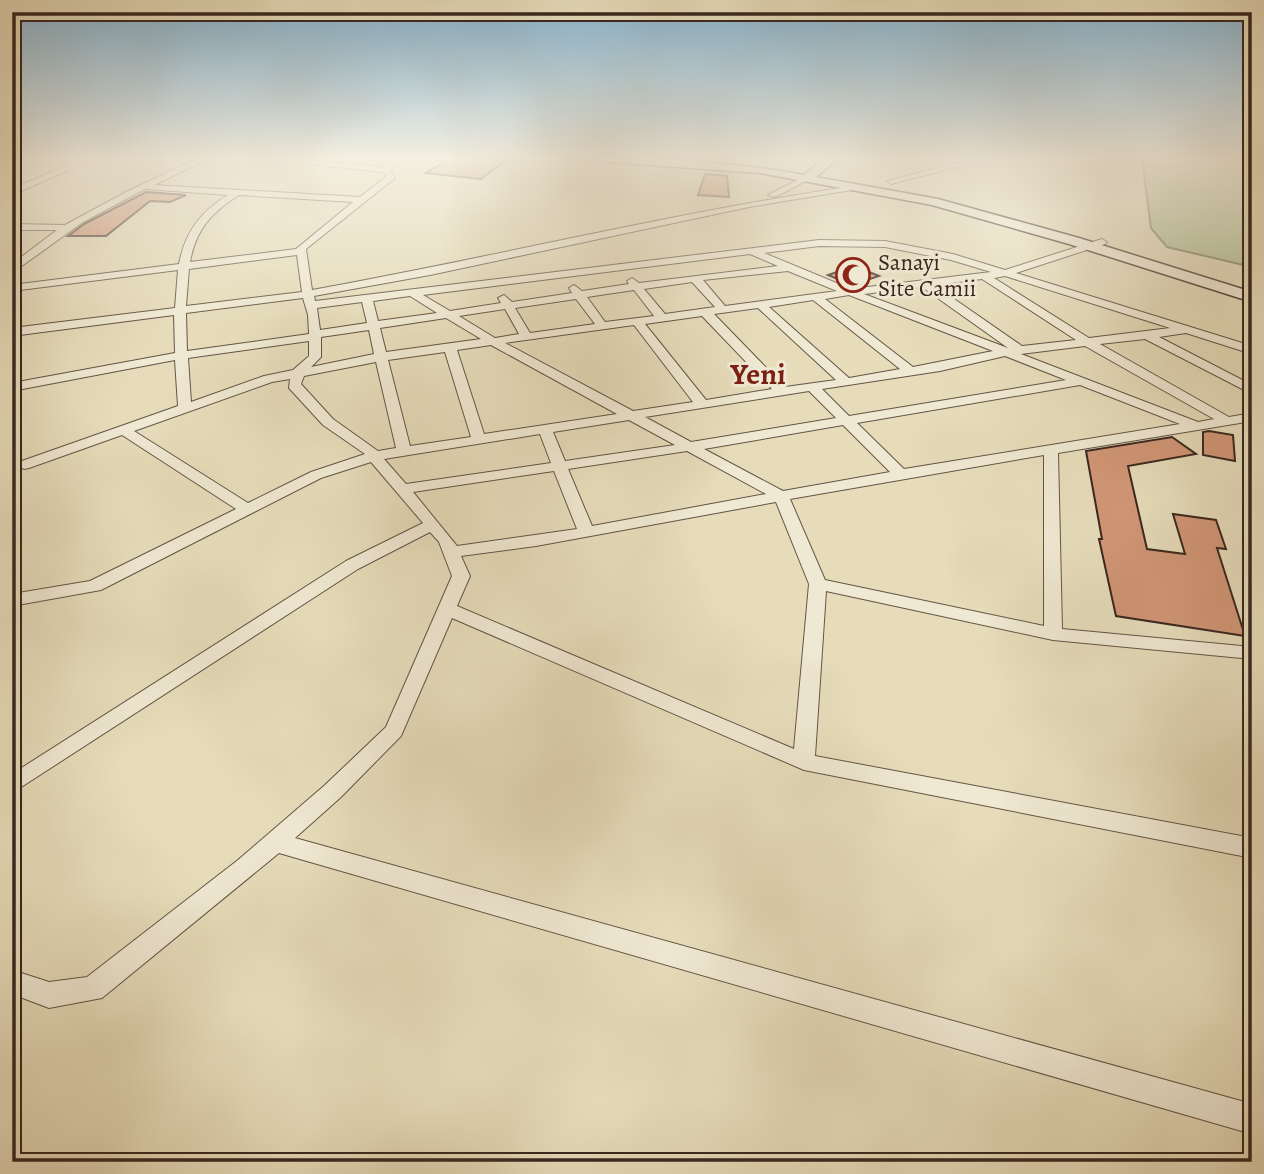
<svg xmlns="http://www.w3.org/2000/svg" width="1264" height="1174" viewBox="0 0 1264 1174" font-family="Alegreya,serif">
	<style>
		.green { fill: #afc294; stroke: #74745a; stroke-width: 2 }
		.building { fill: #d19676; stroke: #39261f; stroke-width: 2 }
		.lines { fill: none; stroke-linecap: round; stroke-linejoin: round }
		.street-casing { stroke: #645446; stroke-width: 2 }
		.secondary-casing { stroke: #39261f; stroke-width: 3 }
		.street { fill: #efe8d2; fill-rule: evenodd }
		.secondary { fill: #efe8d2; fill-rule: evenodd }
		.labels { text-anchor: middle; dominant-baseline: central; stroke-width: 6; stroke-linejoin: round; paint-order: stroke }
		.far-poi-label { font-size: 23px; fill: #39261f; stroke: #efe8d2; text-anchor: start }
		.far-district-label { font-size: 30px; font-weight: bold; fill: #7a1f14; stroke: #efe8d2 }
	</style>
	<rect width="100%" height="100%" fill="#e6dcba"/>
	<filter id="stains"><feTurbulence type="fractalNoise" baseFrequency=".00286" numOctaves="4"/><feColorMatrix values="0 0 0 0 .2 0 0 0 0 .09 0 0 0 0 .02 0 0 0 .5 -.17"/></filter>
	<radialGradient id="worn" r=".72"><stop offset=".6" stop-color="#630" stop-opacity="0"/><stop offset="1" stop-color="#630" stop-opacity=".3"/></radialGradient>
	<path class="green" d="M1252,158V267L1167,247L1151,228L1142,159Z"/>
	<g class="building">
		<path d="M451,158H509L481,179L426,173Z"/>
		<path d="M705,174L727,176L729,197L698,195Z"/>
		<path d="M146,192L186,195L170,202L150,201L106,236H68L84,224Z"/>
		<path d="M854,266L879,276L852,285L828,275Z"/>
		<path d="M1209,431L1233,435L1235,461L1203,455V432Z"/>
		<path d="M1172,437L1196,454L1128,466L1147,549L1185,554L1173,514L1216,520L1226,549L1217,548L1245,636L1116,616L1099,539H1102L1086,451Z"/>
	</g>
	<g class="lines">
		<g class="street-casing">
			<g id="street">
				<path d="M84,158H96L12,195V189Z"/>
				<path d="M198,158H210L154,185L360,197L387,176L383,172L249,158H285L384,167L399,158H409L390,170L395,178L306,249L312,290C495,257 676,212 860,185L864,188L749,207L430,275L314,296L315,301L819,240L885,241L953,254L1005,270L1102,239L1107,242L1105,244L1016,273L1252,346V354L1186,333L1159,337L1252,385V394L1145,339L1100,344L1229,417L1252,413V421L1058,453L1062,629L1252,647V659L1053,640L826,591L815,756L1252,838V858L804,770L452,618L401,736L341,797L295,838L1252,1104V1134L279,853L102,998L49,1008L12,994V970L49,982L87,977L238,860L325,785L386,727L452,576L439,542L430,532L358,569L12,793V774L346,561L423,523L371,462L321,478L101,590L12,606V594L90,581L236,509L122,435L29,468L24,469L17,465L19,462L178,406L175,360L12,391V383L175,353L174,315L12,336V328L175,308L178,270L12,291V285L179,264C185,232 201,211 228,195L145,189L83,222L12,273V264L57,230H12V224L65,225L126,192ZM239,195L353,202L296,249L190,262C196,229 212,212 239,195ZM819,246L885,247L951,260L991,272L851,289L764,253ZM750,254L778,266L639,283L632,278L627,281L629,284L582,291L574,285L569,288L572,293L512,302L504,295L498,298L501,303L450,311L423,295ZM297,255L302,292L186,306L189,269ZM788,271L837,291L725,306L703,280ZM1005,276L1170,328L1089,338L994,278ZM982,279L1076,340L1022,346L934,285ZM692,282L715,307L665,314L644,289ZM922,287L1008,348L864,294ZM634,290L654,316L605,322L587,297ZM849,295L993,351L913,367L825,299ZM410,296L437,313L378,321L373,301ZM303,298L308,315L309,334L187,351L186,313ZM576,299L595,324L530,333L515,308ZM813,300L900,369L849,378L769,307ZM362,302L367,323L320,330L317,308ZM758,308L836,380L785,387L714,314ZM505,309L519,334L495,338L459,316ZM702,316L772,389L706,400L645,324ZM446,318L481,339L386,352L380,328ZM634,325L693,402L633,411L505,343ZM369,330L374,354L311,367L321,357V337ZM309,341V356L293,370L264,376L191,402L188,358ZM491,345L617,414L484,434L457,350ZM1085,346L1214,419L1198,422L1021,354ZM445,352L471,437L410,446L388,360ZM1005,356L1066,380L849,416L822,389L940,371ZM376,362L396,448L378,451L333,419L301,384L304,376ZM290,379L289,388L323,425L365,454L311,472L248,503L134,431L272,382ZM1080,385L1180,424L904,469L857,423ZM809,391L836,418L691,442L645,417ZM629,420L675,445L565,461L553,432ZM843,425L890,472L783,491L704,449ZM540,434L551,463L406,484L384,459ZM687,451L766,494L592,526L568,469ZM1044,455V626L825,580L790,499ZM554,471L577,529L457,546L413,492ZM776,502L809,584L794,749L457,606L470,576L461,556L536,546Z"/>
				<path d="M975,158H991L891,184L887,181Z"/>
				<path d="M803,177L810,179L775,197L768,195Z"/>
			</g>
		</g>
		<g class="secondary-casing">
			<path id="secondary" d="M588,158C660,158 733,162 804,175L825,158H838L816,177L938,199L1079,238L1252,292V302L1069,244L932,205L760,173L593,161Z"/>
		</g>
		<use href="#street" class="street"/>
		<use href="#secondary" class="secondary"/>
	</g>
	<linearGradient id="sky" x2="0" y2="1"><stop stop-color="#87b6d4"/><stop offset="0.49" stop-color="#f4efe0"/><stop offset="1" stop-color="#f4efe0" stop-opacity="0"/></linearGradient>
	<rect width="1264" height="323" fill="url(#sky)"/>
	<defs>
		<g id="mosque-ring" transform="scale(1.75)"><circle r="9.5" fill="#efe8d2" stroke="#8f2418" stroke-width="1.5"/><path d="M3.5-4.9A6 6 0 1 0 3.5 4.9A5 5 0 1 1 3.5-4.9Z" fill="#8f2418"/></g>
	</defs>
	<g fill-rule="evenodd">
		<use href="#mosque-ring" x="853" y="275"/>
	</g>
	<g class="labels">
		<g class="far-poi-label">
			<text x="878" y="262">Sanayi<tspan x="878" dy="26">Site Camii</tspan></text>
		</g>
		<g class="far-district-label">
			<text x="758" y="374">Yeni</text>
		</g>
	</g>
	<rect width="1264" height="1174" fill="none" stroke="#e6dcba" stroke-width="42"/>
	<rect x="14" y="14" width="1236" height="1146" fill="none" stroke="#39261f" stroke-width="3.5"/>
	<rect x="21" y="21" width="1222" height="1132" fill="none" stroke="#39261f" stroke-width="2"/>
	<rect width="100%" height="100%" filter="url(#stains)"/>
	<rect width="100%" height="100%" fill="url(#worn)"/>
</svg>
